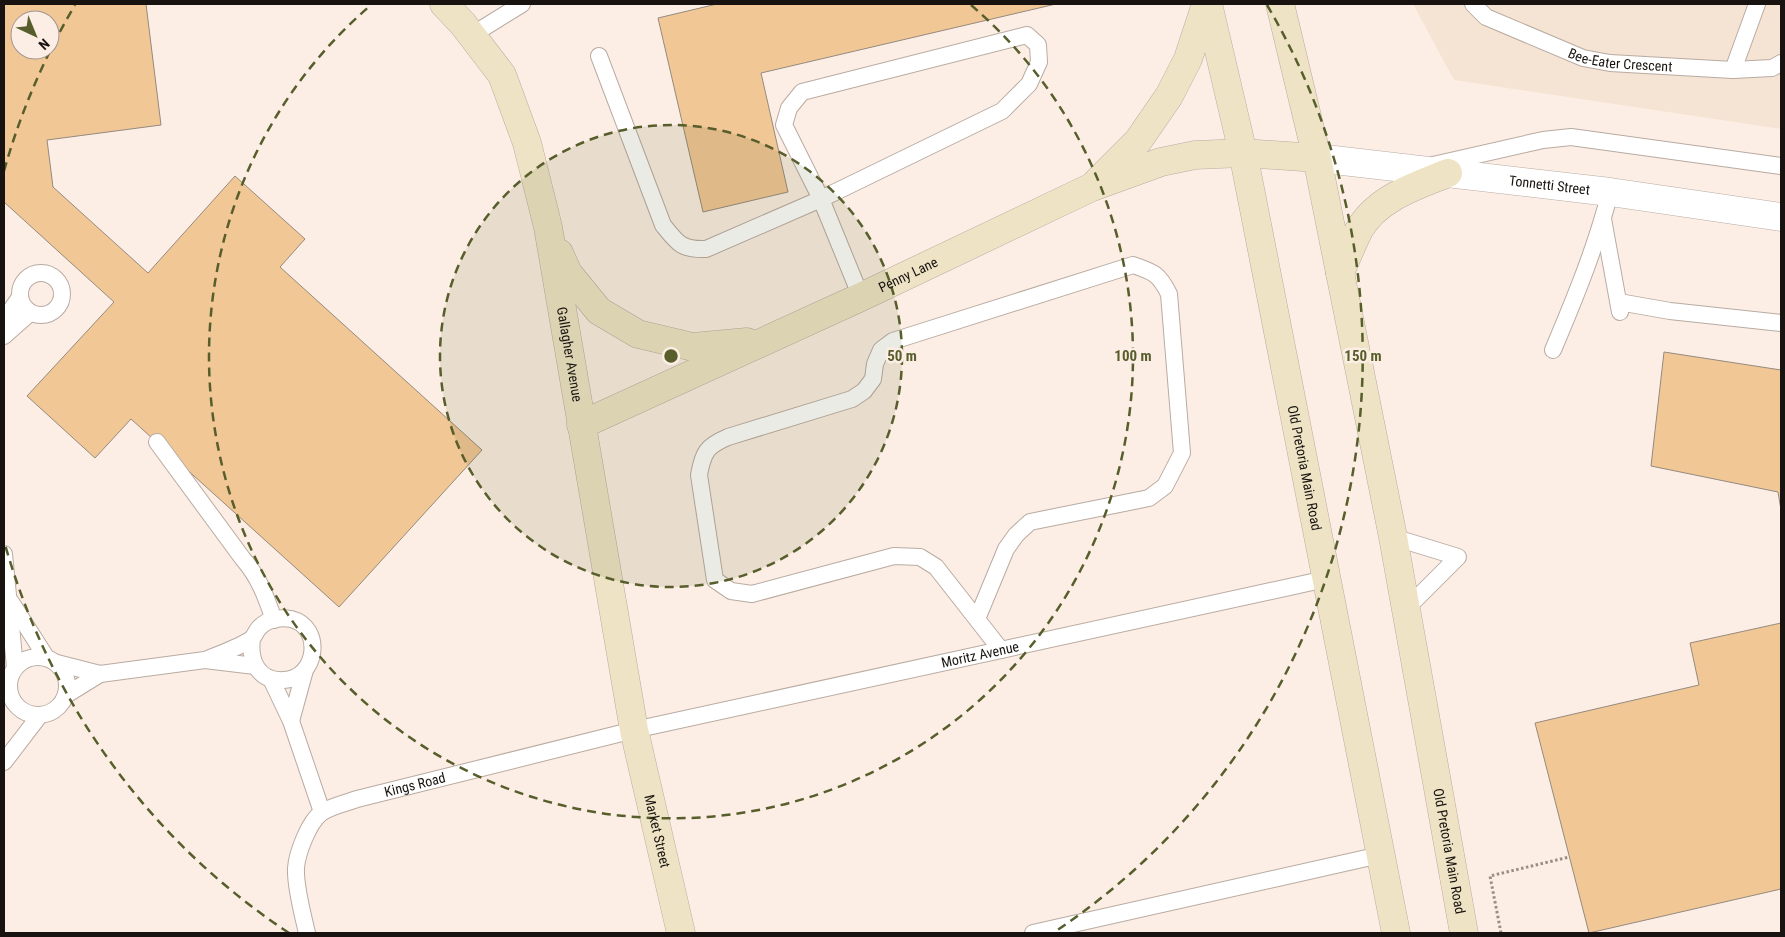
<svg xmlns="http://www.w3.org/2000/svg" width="1785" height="937" viewBox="0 0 1785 937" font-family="'Roboto Condensed',sans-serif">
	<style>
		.commercial { fill: #f5e4d3 }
		.building { fill: #f2c796; stroke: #948a7f; fill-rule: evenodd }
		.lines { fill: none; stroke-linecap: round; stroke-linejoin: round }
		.lane-casing { stroke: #b9aba2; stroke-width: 18 }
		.street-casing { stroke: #b9aba2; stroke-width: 29 }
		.secondary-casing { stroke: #b9aba2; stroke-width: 29 }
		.path { stroke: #988e87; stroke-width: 3; stroke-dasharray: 2.5 2.5; stroke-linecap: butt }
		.lane { stroke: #fff; stroke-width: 16 }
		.street { stroke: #fff; stroke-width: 28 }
		.secondary { stroke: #eee4c5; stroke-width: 28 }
		.ring { fill: none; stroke: #575e2c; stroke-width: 2.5; stroke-dasharray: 9 6 }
		.labels { text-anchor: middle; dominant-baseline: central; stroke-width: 5; stroke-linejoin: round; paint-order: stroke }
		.street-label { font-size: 14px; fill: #181310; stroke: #fceee4 }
		.centre { fill: #575e2c; stroke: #fceee4; stroke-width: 2.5 }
		.ring-label { font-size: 15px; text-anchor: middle; font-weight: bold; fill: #575e2c; stroke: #fceee4; stroke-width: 5; stroke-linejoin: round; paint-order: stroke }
	</style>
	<rect width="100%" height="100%" fill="#fceee4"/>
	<path class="commercial" d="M1413,4H1781V129L1454,80Z"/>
	<g class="building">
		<path d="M4,4H146L161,125L47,140L53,187L148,273L235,176L305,239L280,267L482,450L339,607L131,419L95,458L27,396L114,302L4,202ZM20,20H50V50H20Z"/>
		<path d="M717,4H1056L761,73L788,192L703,212L658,18Z"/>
		<path d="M1664,352L1781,370V510L1778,492L1651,466Z"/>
		<path d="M1781,623V889L1589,933L1535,723L1699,685L1690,643Z"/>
	</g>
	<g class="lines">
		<g class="lane-casing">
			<g id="lane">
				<path id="s1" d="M1473,4L1486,17L1583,58L1610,63L1733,70L1772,68L1781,63"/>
				<path d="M472,35L522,4"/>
				<path d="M599,56L663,225C678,244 682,250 706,249L821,199L1002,111L1029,84L1039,62L1038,45L1027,35L802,92L789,108L784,125L821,199L861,297"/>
				<path d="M1733,70L1757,4"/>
				<path d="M1433,165L1543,140L1571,137L1781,166"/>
				<path d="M1603,219L1620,312"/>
				<circle cx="41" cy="294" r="21"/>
				<path d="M1619,302L1670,311L1781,323"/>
				<path d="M4,320L20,297"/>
				<path d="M4,336L30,313"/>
				<path d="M1553,350C1575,298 1596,247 1610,192"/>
				<path d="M157,442L243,559C259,577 266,597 274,620"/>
				<path d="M1393,537L1458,557L1406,609"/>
				<path d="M4,554L15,667"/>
				<path d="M11,602L46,657"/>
				<path d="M977,619L1006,549L1016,535L1030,522L1149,498L1165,486L1182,453L1169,294C1159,274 1154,272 1133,265L893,341L881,350L875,364L873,379L864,391L852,399L728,437C707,446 703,452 699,475L715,580L731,591L752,594L894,556L920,557L936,567L1001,650"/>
				<circle cx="38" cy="686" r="29"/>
				<path d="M205,660C220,654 237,648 250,640C255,637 255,632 259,628C267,619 280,617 291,619C324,627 317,679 284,680C258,682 249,660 252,639"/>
				<path d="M57,663L100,674L205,660L255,666"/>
				<path d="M271,679L291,721L322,812"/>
				<path d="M66,695L100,674"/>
				<path d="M291,721L305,670"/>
				<path d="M4,762L40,715"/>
				<path id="s2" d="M307,933C303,915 295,887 296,868C297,853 309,822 321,813C331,806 346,803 357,799L634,730L1326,579"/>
				<path d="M1033,933L1380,855"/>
			</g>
		</g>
		<g class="street-casing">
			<g id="street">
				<path id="s3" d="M1317,158L1610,192L1781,217"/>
			</g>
		</g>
		<g class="secondary-casing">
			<g id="secondary">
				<path id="s4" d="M444,4L463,24L502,75L527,143L548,227L634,730L681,933"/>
				<path id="s5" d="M1208,4L1243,153L1396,933"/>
				<path id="s6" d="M1280,4L1317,158L1393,537L1464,933"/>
				<path d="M1097,182L1138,141L1169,96L1188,59L1206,4"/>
				<path d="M559,253L568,273L599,311L638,334L693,347L747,342"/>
				<path d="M1340,273C1346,259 1352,244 1359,230C1377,198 1416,186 1448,173"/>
				<path id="s7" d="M581,425L861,297L1092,187L1161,162L1195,155L1243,153L1317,158"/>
			</g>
		</g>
		<path class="path" d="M1501,933L1490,876L1569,857"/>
		<use href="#lane" class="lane"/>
		<use href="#street" class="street"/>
		<use href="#secondary" class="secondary"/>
	</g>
	<circle cx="671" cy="356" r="231" fill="#575e2c" fill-opacity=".12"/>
	<g class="ring">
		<circle cx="671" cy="356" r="231"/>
		<path d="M971 5A462 462 0 1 1 371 5"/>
		<path d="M289 933A692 692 0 0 1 4 541M4 171A692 692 0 0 1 75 5M1267 5A692 692 0 0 1 1053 933"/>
	</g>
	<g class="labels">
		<g class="street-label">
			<text stroke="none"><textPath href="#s1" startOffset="161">Bee-Eater Crescent</textPath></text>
			<text stroke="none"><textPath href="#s3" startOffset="234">Tonnetti Street</textPath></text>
			<text stroke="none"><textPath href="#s7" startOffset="360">Penny Lane</textPath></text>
			<text stroke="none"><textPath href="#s4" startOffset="380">Gallagher Avenue</textPath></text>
			<text stroke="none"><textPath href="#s5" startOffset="474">Old Pretoria Main Road</textPath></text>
			<text stroke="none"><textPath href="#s2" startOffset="806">Moritz Avenue</textPath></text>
			<text stroke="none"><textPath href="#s2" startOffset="226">Kings Road</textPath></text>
			<text stroke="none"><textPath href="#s4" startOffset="865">Market Street</textPath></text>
			<text stroke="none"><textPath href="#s6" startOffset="864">Old Pretoria Main Road</textPath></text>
		</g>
	</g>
	<circle cx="671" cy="356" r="8" class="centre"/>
	<g class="ring-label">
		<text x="902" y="361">50 m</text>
		<text x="1133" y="361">100 m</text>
		<text x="1363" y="361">150 m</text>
	</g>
	<rect width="1785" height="937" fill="none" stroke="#181310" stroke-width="10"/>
	<g transform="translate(35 35) rotate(136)"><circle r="24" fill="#fceee4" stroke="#a1968f"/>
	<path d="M0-4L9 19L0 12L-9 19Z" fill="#575e2c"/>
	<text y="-8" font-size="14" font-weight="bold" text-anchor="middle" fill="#181310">N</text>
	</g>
</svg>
